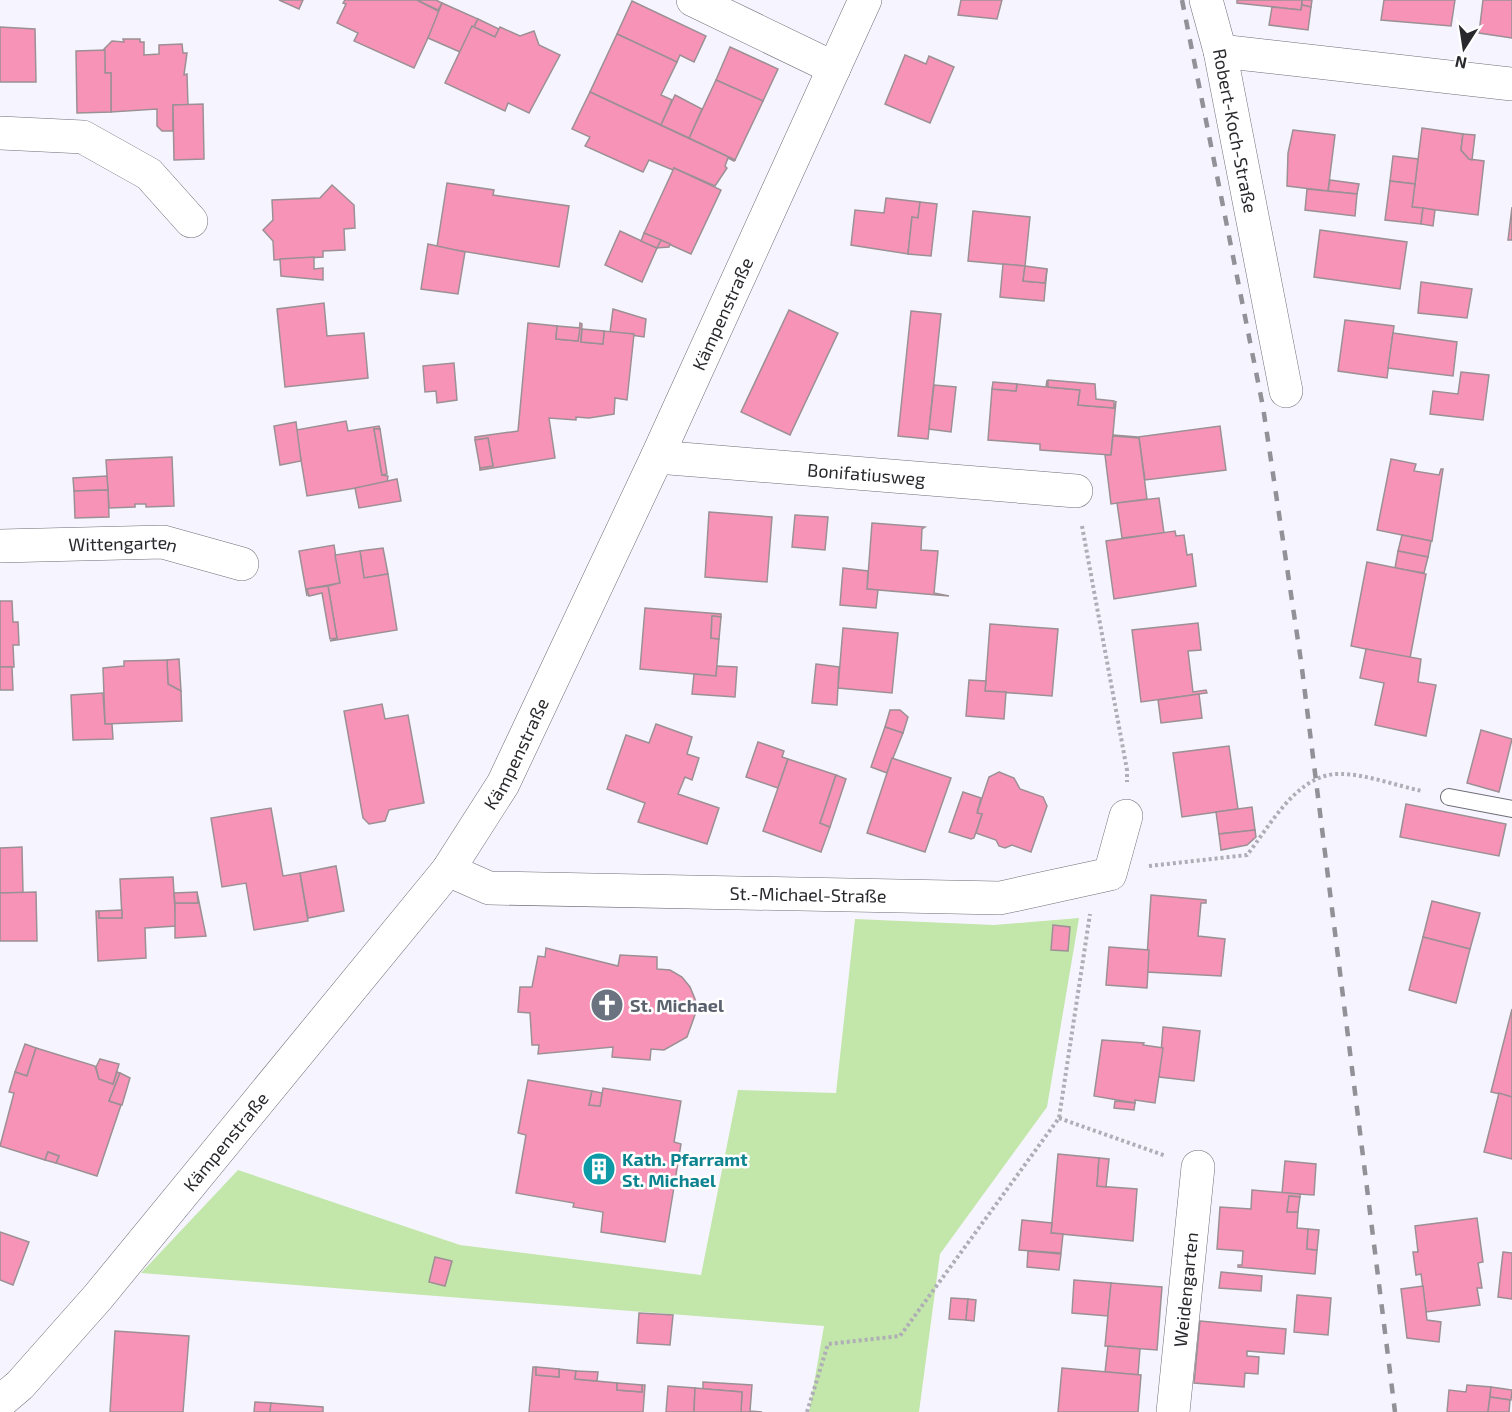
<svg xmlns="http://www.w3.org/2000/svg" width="1512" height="1412" viewBox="0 0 1512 1412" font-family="'Exo 2',sans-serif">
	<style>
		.green { fill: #c3e6aa }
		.building { fill: #f693b7; stroke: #9c9094; stroke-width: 1.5 }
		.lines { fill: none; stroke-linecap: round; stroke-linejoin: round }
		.service-casing { stroke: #6e6e77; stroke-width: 18 }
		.minor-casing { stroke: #6e6e77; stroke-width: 34 }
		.path { stroke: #afaeb6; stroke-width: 4; stroke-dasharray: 3 3; stroke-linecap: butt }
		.service { stroke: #fff; stroke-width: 16 }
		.minor { stroke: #fff; stroke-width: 33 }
		.rail { stroke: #929198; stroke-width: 4.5; stroke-dasharray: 10 10; stroke-linecap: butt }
		.labels { text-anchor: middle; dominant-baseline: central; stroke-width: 5; stroke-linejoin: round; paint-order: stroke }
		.street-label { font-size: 18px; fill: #29282c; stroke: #fff }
		.worship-label { font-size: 18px; font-weight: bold; fill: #5b616d; stroke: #fff; text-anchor: start }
		.culture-label { font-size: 18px; font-weight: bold; fill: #0d838f; stroke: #fff; text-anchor: start }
	</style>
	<rect width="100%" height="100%" fill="#f6f5ff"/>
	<path class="green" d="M1079,918L1047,1107L940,1254L919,1412H809L824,1326L141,1273L238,1170L460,1245L701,1275L738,1090L836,1093L855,919L994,925Z"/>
	<g class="building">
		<path d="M279,0H303L299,9Z"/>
		<path d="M345,0H417L440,12L414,68L354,41L358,33L337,23L346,4L343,3Z"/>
		<path d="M417,0H436L442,3L438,10Z"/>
		<path d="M961,0H1002L997,19L958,15Z"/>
		<path d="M1237,0H1302L1301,10L1237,3Z"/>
		<path d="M1302,0H1312L1311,7L1302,5Z"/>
		<path d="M1384,0H1455L1451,26L1381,20Z"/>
		<path d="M1483,0H1512V38L1479,33Z"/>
		<path d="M632,1L706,36L694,62L680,55L677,62L617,34Z"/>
		<path d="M442,3L478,19L460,52L428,38Z"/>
		<path d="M1302,5L1311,7L1308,30L1269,25L1272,7L1301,10Z"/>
		<path d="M478,19L499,29L495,37L474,27Z"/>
		<path d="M472,26L495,37L500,27L520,36L534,31L539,45L560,55L529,113L508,103L505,111L445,83Z"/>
		<path d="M0,27L35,29L36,82H0Z"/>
		<path d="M617,34L677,62L661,95L672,100L661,125L590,92Z"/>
		<path d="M123,39H140V42H144V55L159,54V45L182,44L183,53H187L184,75L187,74L188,105H173V131H162L157,126V109L111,112V73H105L104,49L112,41L124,42Z"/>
		<path d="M730,47L778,69L763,101L716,80Z"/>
		<path d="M105,50V73H111V112L77,113L76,51Z"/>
		<path d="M905,55L926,64L929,56L954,67L930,123L885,104Z"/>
		<path d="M716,80L763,101L735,160L689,138Z"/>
		<path d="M590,92L735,160L734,161L728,158L725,166L727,168L715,186L674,168L673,170L649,160L643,172L585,146L590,137L572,129Z"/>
		<path d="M675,95L702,109L689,138L661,125Z"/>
		<path d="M203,104L204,159L174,160L173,105Z"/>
		<path d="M1422,128L1463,134L1461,150L1469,159L1484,161L1478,215L1412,207Z"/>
		<path d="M1293,130L1335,135L1328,191L1287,186L1288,153Z"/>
		<path d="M1463,134L1475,135L1472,160L1469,159L1461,150Z"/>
		<path d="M1393,156L1418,159L1415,184L1390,181Z"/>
		<path d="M674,168L721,190L691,254L644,233Z"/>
		<path d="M1330,180L1359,184L1357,194L1328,191Z"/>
		<path d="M1390,181L1415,184L1412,207L1423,208L1421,224L1385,220Z"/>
		<path d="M447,183L494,190L493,195L569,206L559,267L437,247Z"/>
		<path d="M332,185L354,205L355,228L344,229L345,250L323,251V257L274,260L273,241L263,230L273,220L272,200L320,198Z"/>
		<path d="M1307,189L1357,194L1355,216L1305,210Z"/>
		<path d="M886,198L920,202L918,218L912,217L908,254L851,245L855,210L884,213Z"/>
		<path d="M920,202L937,204L931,256L908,254L912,217L918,218Z"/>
		<path d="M1512,207V240H1508Z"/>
		<path d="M1423,208L1435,210L1433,226L1421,224Z"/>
		<path d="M973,211L1030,217L1025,266L968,261Z"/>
		<path d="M1320,230L1407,242L1400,289L1314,277Z"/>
		<path d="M620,231L657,248L642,282L605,265Z"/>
		<path d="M644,233L661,240L657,248L641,241Z"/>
		<path d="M661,240L670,244L669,247L657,248Z"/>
		<path d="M428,244L465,252L458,294L421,289Z"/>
		<path d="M314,257V269L323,268V280L281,276L280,259Z"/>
		<path d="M1003,264L1025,266L1023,281L1045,283L1047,269L1044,301L1000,297Z"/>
		<path d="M1025,266L1047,269L1045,283L1023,281Z"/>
		<path d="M1421,282L1472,289L1467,318L1418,313Z"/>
		<path d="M324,303L327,336L364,333L368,378L285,387L277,309Z"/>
		<path d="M613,309L646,319L644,337L610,332Z"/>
		<path d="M789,310L838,333L790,435L741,412Z"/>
		<path d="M911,311L941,314L928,439L898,436Z"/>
		<path d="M1345,320L1394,326L1387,378L1338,371Z"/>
		<path d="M528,323L557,326L556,339L578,341L580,323L582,324L581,342L603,344L604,331L634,334L627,400L615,398L614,414L589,418L576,417V420L549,418L555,458L480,470V468L493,466L488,438L475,440V437L518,431Z"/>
		<path d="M557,326L580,328L578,341L556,339Z"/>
		<path d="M582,329L604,331L603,344L581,342Z"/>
		<path d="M1393,333L1457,342L1453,376L1388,368Z"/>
		<path d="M454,363L457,400L437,403L436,391L425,392L423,366Z"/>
		<path d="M1461,372L1489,375L1483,420L1430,414L1433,391L1458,394Z"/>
		<path d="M1047,380L1048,387L1080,390L1078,405L1114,408L1116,401L1111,455L1040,450V444L988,440L992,389L1016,391L1017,384L1046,387Z"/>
		<path d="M1048,380L1095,384L1096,399L1114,401V408L1078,405L1080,390L1048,387Z"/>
		<path d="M993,382L1017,384L1016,391L992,389Z"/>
		<path d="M934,385L956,387L951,432L929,429Z"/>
		<path d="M346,421L348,431L379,426L380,429H374L382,475L388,476L387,483L307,496L296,430Z"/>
		<path d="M296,422L301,461L280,465L274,426Z"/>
		<path d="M1220,426L1226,470L1145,480L1139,438L1113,435L1138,437Z"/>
		<path d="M374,429H380L387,474L382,475Z"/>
		<path d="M1113,436L1139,438L1147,499L1111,504L1105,455H1111Z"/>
		<path d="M488,438L493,466L480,468L475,440Z"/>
		<path d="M172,457L174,506L146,507V504H135V507L109,508L106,460Z"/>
		<path d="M1391,459L1416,464L1414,471L1439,475L1441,469H1443L1432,541L1377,530Z"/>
		<path d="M107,476L108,490L74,491L73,478Z"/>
		<path d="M397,479L401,501L359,508L355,488Z"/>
		<path d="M108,490L109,517L75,518L74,491Z"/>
		<path d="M1159,498L1164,533L1122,538L1117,503Z"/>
		<path d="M709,512L772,517L767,582L705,577Z"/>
		<path d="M795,515L828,517L825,550L792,547Z"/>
		<path d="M872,523L925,527L922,529L921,550L938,551L934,593L949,596L867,589Z"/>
		<path d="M1175,531L1176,536L1184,535L1187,555L1192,554L1196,586L1114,599L1106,541Z"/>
		<path d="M1402,535L1431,541L1428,557L1398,551Z"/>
		<path d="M334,545L340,583L307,589V596L299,551Z"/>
		<path d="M383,548L388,574L364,578L360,551Z"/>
		<path d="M360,551L364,578L388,574L397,630L330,641L337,638L328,586L340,583L335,555Z"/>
		<path d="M1398,551L1428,557L1424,573L1395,568Z"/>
		<path d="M1367,562L1426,574L1410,658L1351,646Z"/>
		<path d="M843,568L868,571L867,589L878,590L876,608L840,605Z"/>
		<path d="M328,586L337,638L330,639L322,593L309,596L307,589Z"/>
		<path d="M0,601H12L13,622H18L19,645H13L14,667H0Z"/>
		<path d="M645,608L721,614V617L712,616L711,638L719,639L716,676L640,669Z"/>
		<path d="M712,616L721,617L719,639L711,638Z"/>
		<path d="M1198,623L1201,650L1188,651L1193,692L1206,690L1207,693L1141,702L1132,630Z"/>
		<path d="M990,624L1058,629L1052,696L985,691Z"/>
		<path d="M843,628L898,633L892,693L838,688Z"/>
		<path d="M1366,649L1421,659L1418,682L1436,685L1426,736L1375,725L1384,683L1360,678Z"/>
		<path d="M179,659L181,691L168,684L167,660Z"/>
		<path d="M167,660L168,684L181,691L182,721L105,724L103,668L124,666V661Z"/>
		<path d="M816,664L839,667L837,705L812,703Z"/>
		<path d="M717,666L737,667L735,697L692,694L694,674L716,676Z"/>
		<path d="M0,667H12L13,690H0Z"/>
		<path d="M969,680L986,681L985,691L1006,692L1004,719L966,716Z"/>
		<path d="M103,693L105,724H112L113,739L73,740L71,695Z"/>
		<path d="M1199,694L1202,718L1161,723L1158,700Z"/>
		<path d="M382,704L385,719L408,715L424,803L389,810L385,821L369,824L363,818L344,711Z"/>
		<path d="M890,710H900L908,717L903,733L885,727Z"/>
		<path d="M656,724L692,737L687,754L699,758L692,780L685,777L678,794L719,808L707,844L638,822L645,803L607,789L626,735L649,743Z"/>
		<path d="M885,727L903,733L887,773L871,767Z"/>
		<path d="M1481,730L1512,739L1499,792L1467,783Z"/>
		<path d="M758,742L784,751L782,757L788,759L778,788L746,777Z"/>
		<path d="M1229,746L1238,809L1182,817L1173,753Z"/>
		<path d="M892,758L951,778L925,852L867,833Z"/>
		<path d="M788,759L836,775L820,823L830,827L821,852L763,831Z"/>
		<path d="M999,772L1014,778L1020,789L1043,797L1047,806L1031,852L1012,845L1005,848L999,846L996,840L976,833L982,814L977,813L989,777Z"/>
		<path d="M836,775L846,779L830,827L820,823Z"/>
		<path d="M963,792L981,798L977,813L982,814L974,838L971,839L949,832Z"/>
		<path d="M1406,804L1506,824L1499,856L1400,837Z"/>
		<path d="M1252,807L1255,830L1219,834L1216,812Z"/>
		<path d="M271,808L283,876L300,873L308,921L254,930L246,883L222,887L211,818Z"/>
		<path d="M1255,830L1256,837L1247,845L1221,850L1219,834Z"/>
		<path d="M22,847L23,893H0V848Z"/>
		<path d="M336,866L344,911L308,918L300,873Z"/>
		<path d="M173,877L176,926L145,928L146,958L98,961L96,911H99V918H122L120,879Z"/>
		<path d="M36,892L37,941H0V893Z"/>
		<path d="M197,892L206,936L175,938V903H198Z"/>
		<path d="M197,892L198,903H175L174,893Z"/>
		<path d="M1151,895L1206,900V903H1201L1198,936L1225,939L1221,976L1146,972Z"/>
		<path d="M1432,901L1480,913L1470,949L1423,937Z"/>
		<path d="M122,910V918H99V911Z"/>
		<path d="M1053,925L1070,927L1068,951L1051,950Z"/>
		<path d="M1423,937L1470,949L1456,1003L1409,990Z"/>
		<path d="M1109,947L1149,950L1147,988L1106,985Z"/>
		<path d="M546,948L618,966L620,955L657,957V969L670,970L682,977L690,987L695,999L696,1012L687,1037L664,1050L651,1049L650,1060L612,1057L613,1047L538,1054L539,1045H532L530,1013L518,1012L520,987H532L538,956L545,957Z"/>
		<path d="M1512,1009V1097L1491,1092Z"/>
		<path d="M1163,1027L1200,1031L1194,1081L1159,1077Z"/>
		<path d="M1102,1040L1144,1043L1143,1045L1163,1048L1155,1103L1135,1100V1103L1094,1096Z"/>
		<path d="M25,1044L36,1048L27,1076L15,1072Z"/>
		<path d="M36,1048L95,1066L99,1079L113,1084L117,1072L120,1073L109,1101L121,1105L97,1176L56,1163L59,1156L48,1152L45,1160L0,1146L14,1093L9,1092L15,1072L27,1076Z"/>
		<path d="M100,1059L119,1064L113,1084L99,1079L96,1067Z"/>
		<path d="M120,1073L130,1078L122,1105L109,1101Z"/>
		<path d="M528,1080L592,1091L589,1105L600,1106L603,1088L681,1101L674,1142L681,1144L665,1242L601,1232L603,1212L573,1207L574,1203L516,1193L526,1135L518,1133Z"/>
		<path d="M592,1091L602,1093L600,1106L589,1105Z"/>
		<path d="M1499,1093L1512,1097V1159L1484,1152Z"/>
		<path d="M1115,1101L1135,1103L1134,1110L1114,1108Z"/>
		<path d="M48,1152L59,1156L56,1163L45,1160Z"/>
		<path d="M1058,1154L1099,1158L1097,1186L1137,1189L1133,1241L1051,1233Z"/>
		<path d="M1099,1158L1109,1159L1106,1187L1097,1186Z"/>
		<path d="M1285,1161L1316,1164L1314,1195L1282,1193Z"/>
		<path d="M1252,1190L1300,1194V1197L1289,1196L1287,1212H1298L1297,1228L1308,1229L1307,1249L1317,1250L1315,1274L1238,1267V1265H1242L1243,1251L1217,1249L1220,1207L1251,1209Z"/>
		<path d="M1289,1196L1300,1197L1298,1212H1287Z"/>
		<path d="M1477,1218L1483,1262L1478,1263L1482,1288H1477L1480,1305L1426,1312L1421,1274L1416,1275L1413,1252H1418L1415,1226Z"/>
		<path d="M1022,1220L1052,1223L1051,1233L1063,1234L1061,1253L1019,1250Z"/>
		<path d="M1308,1229L1319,1230L1317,1250L1307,1249Z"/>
		<path d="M0,1232L29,1242L13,1285L0,1280Z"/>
		<path d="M1028,1251L1061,1254L1059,1270L1027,1267Z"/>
		<path d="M1503,1252L1512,1253V1299L1498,1297Z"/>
		<path d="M435,1257L452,1261L445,1286L429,1282Z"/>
		<path d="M1221,1272L1262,1276L1261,1291L1219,1288Z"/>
		<path d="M1074,1280L1111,1283L1108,1316L1072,1313Z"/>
		<path d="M1111,1283L1162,1287L1157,1350L1105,1346Z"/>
		<path d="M1423,1286L1427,1320L1441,1322L1439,1342L1407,1338L1401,1289Z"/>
		<path d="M1297,1295L1331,1298L1328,1335L1294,1332Z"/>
		<path d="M951,1298L968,1299L966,1320L949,1319Z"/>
		<path d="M968,1299L976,1300L974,1321L966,1320Z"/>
		<path d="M639,1313L673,1315L670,1345L637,1343Z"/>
		<path d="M1200,1321L1286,1329L1284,1354L1247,1351V1356L1259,1357L1258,1374L1245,1373L1244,1387L1194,1383Z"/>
		<path d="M115,1331L189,1336L183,1412H110Z"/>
		<path d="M1108,1346L1140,1349L1138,1375L1105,1372Z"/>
		<path d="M533,1367H536V1375L559,1377V1369L576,1371L575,1379L617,1383V1390L642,1392V1385H645L643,1412H529Z"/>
		<path d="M536,1367L559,1369V1377L536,1375Z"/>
		<path d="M1062,1368L1141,1375L1138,1412H1058Z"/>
		<path d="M576,1371L598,1372L597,1381L575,1379Z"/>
		<path d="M703,1382L752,1385L750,1411L762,1412H741L742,1392L703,1389Z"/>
		<path d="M617,1383L642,1385V1392L617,1390Z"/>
		<path d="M1467,1385L1491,1387L1488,1412H1447L1449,1390L1466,1392Z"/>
		<path d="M668,1386L695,1388L694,1412H666Z"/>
		<path d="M1491,1387L1512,1390L1511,1400L1490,1397Z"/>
		<path d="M695,1388L742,1392L741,1412H694Z"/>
		<path d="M1490,1397L1510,1400L1509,1412H1488Z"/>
		<path d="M255,1402L271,1403L270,1412H254Z"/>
		<path d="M271,1403L323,1407V1412H270Z"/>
	</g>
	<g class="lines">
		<g class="service-casing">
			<path id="service" d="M1449,797L1512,809"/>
		</g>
		<g class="minor-casing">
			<g id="minor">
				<path d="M693,0L834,68"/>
				<path id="s1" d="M1206,0L1220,51L1286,391"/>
				<path d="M1220,51L1512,84"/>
				<path d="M0,133L83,137L149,174L191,221"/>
				<path id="s2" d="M657,457L1076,491"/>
				<path id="s3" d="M0,546L163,542L242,564"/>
				<path id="s4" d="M448,870L489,888L1000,898L1110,874L1126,816"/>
				<path id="s5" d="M0,1402L20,1385L98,1297L448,870L503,784L657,457L865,0"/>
				<path id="s6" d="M1173,1412L1198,1167"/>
			</g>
		</g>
		<g class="path">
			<path d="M1082,526L1127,770V782"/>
			<path d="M1149,866L1247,855C1270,826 1298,772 1341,774C1365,774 1398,786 1422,791"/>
			<path d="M1059,1118L1166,1156"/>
			<path d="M807,1412L828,1344L900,1336L1059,1118L1090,914"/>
		</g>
		<use href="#service" class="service"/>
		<use href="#minor" class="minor"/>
		<path class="rail" d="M1182,0L1263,407L1301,661L1395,1412"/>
	</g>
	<defs>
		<g id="church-disc" transform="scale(1.725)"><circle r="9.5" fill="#6b7280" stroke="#fff"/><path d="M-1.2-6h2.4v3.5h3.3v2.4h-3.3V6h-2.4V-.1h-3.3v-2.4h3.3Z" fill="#fff"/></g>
		<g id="building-disc" transform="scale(1.725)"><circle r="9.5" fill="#0f9aa8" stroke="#fff"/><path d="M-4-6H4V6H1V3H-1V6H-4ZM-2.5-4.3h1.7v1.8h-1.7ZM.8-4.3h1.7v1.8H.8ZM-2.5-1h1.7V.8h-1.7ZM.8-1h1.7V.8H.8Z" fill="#fff"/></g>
	</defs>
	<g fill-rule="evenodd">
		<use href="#church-disc" x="607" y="1005"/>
		<use href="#building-disc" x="599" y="1169"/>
	</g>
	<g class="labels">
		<g class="street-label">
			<text stroke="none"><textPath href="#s1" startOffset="134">Robert-Koch-Straße</textPath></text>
			<text stroke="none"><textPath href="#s5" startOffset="1317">Kämpenstraße</textPath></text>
			<text stroke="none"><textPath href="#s2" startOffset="210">Bonifatiusweg</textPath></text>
			<text stroke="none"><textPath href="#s3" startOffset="123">Wittengarten</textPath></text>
			<text stroke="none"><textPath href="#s5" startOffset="831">Kämpenstraße</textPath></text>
			<text stroke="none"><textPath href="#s4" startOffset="364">St.-Michael-Straße</textPath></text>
			<text stroke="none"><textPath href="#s5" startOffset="345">Kämpenstraße</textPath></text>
			<text stroke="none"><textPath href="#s6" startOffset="123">Weidengarten</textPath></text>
		</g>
		<g class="worship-label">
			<text x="630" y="1005">St. Michael</text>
		</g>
		<g class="culture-label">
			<text x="622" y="1159">Kath. Pfarramt<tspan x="622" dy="21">St. Michael</tspan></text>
		</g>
	</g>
	<g transform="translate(1464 48) rotate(192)" stroke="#ffffff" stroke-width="4.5" paint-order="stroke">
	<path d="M0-4.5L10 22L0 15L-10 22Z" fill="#29282c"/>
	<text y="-9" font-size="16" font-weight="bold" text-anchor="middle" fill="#29282c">N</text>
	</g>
</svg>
